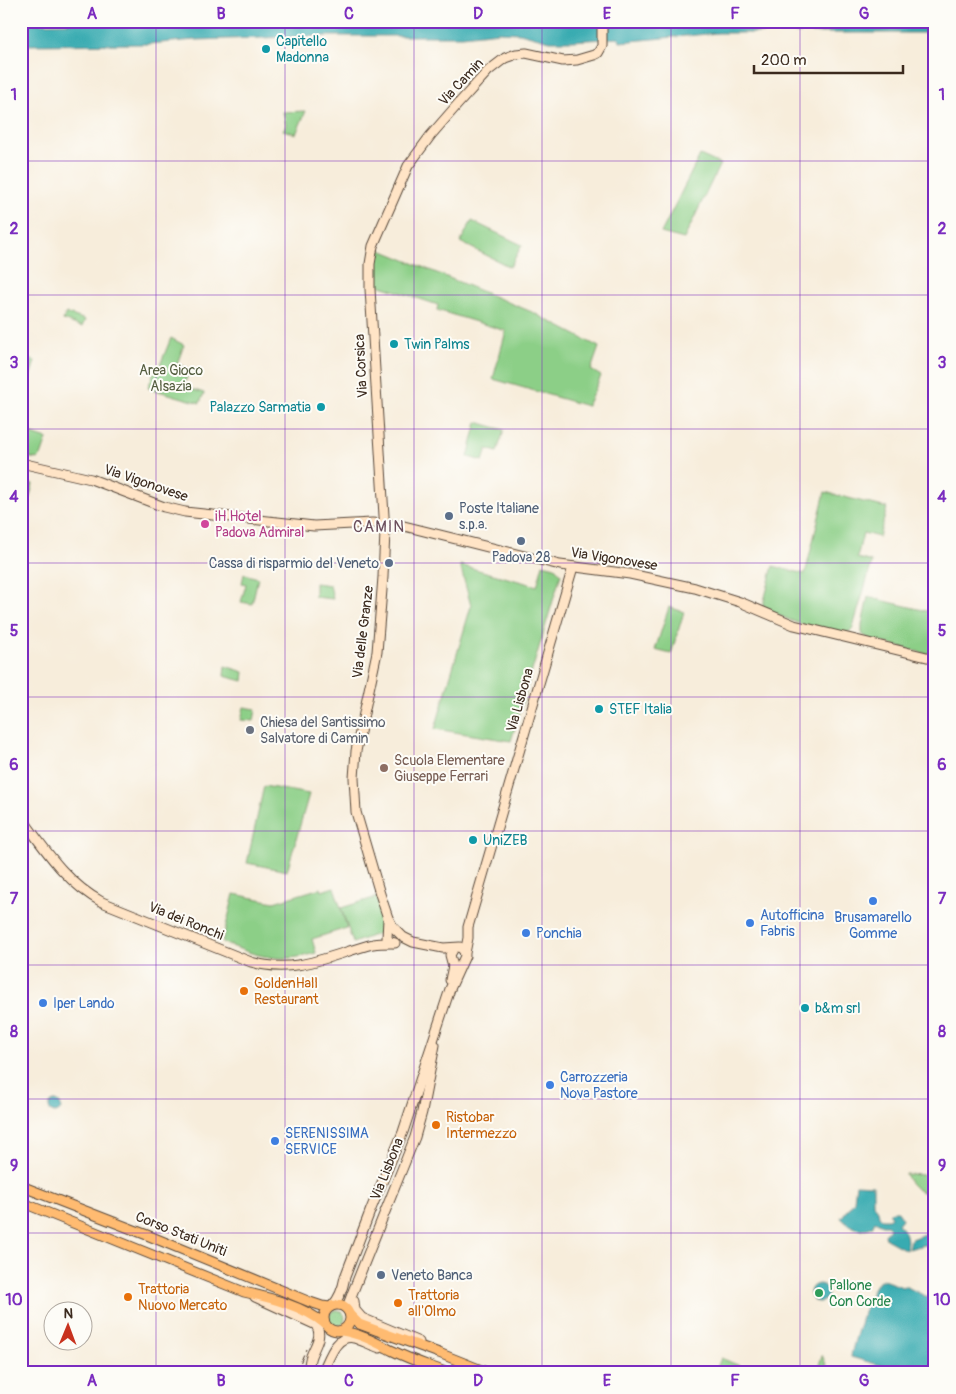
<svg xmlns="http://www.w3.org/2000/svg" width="956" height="1394" viewBox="0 0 956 1394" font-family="Pangolin,sans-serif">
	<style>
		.green { fill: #8ccf87; stroke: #647c52 }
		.water { fill: #39abb1; stroke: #3a6a68 }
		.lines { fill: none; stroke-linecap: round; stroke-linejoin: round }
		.secondary-casing { stroke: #57473a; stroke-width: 11 }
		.primary-casing { stroke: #57473a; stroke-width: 11 }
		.secondary { stroke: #ffe4c6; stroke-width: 9 }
		.primary { stroke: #ffbb71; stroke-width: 9 }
		.rail { stroke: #3b2a1e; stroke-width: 1; stroke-dasharray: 8 4; stroke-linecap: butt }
		.grid { fill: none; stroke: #7b2cbf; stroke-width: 1; stroke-opacity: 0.55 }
		.culture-dot { fill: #0f9aa8; stroke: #fdfcf7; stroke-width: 2 }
		.service-dot { fill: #5c6f8a; stroke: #fdfcf7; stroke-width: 2 }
		.hotel-dot { fill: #d1479c; stroke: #fdfcf7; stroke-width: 2 }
		.worship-dot { fill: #6b7280; stroke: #fdfcf7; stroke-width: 2 }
		.education-dot { fill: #8d6e63; stroke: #fdfcf7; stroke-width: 2 }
		.shop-dot { fill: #3f7fe0; stroke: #fdfcf7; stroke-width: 2 }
		.food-dot { fill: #e8710a; stroke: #fdfcf7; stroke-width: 2 }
		.leisure-dot { fill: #2e9e5b; stroke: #fdfcf7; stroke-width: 2 }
		.labels { text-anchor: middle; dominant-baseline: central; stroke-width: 4; stroke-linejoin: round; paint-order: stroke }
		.culture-label { font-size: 14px; fill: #0d838f; stroke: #fdfcf7; text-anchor: start }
		.street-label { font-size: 14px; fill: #3b2a1e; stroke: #fdfcf7 }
		.park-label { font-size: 14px; fill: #535c3e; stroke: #fdfcf7 }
		.service-label { font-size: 14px; fill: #4e5e75; stroke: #fdfcf7; text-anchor: start }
		.hotel-label { font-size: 14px; fill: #b23c85; stroke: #fdfcf7; text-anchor: start }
		.worship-label { font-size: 14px; fill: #5b616d; stroke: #fdfcf7; text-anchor: start }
		.education-label { font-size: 14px; fill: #785e54; stroke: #fdfcf7; text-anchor: start }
		.shop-label { font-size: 14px; fill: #366cbe; stroke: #fdfcf7; text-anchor: start }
		.food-label { font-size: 14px; fill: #c56008; stroke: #fdfcf7; text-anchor: start }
		.leisure-label { font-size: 14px; fill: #27864d; stroke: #fdfcf7; text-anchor: start }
		.quarter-label { font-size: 16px; letter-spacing: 1px; fill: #6b4e5c; stroke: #fdfcf7 }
		.neatline { fill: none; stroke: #7b2cbf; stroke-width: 2 }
		.grid-label { font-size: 16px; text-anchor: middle; font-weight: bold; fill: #7b2cbf }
	</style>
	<rect width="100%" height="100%" fill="#fdfcf7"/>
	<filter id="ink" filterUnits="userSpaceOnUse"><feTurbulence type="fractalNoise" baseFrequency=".02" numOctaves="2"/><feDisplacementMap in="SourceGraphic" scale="10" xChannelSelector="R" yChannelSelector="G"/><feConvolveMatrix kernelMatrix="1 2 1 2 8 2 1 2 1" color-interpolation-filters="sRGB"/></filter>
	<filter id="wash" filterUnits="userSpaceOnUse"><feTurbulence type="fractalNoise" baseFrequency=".0096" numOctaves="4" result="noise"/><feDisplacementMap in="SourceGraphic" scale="20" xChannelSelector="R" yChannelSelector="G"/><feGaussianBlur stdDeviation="1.12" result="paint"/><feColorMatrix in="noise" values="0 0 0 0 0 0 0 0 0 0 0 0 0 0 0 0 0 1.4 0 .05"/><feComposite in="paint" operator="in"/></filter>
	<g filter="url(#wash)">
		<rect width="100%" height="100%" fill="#f7eddb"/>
		<g class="green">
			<path d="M306,111L296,134L283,130L286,125L283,112Z"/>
			<path d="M700,155L720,164L684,239L661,233Z"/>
			<path d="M472,221L522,245L510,267L460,242Z"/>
			<path d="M376,248L532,312L599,347L591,370L601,376L587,406L493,379L506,331L437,310L438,305L375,284L374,259Z"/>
			<path d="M66,313L85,320L82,327L63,320Z"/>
			<path d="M171,338L184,345L177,364L189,369L184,387L204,393L200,403L148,388L155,369L158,370Z"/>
			<path d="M21,355L35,361L23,400H21Z"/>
			<path d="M477,422L504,430L497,452L487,449L483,461L468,457Z"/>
			<path d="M21,430L47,439L41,456L37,459L21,456Z"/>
			<path d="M21,481L33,484L21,532Z"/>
			<path d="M825,492L887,508L879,537L863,533L857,558L872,562L854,624L852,630L844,634L800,624L762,609L773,566L805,574Z"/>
			<path d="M543,564L555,567L561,574L511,741L435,729L471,606L460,565L537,586Z"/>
			<path d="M244,574L258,578L252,604L241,602L246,584L242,583Z"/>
			<path d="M315,583L330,585L333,599L315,597Z"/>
			<path d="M868,597L935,613V656L869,639L862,634V625Z"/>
			<path d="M669,607L684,612L671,654L655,650Z"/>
			<path d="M225,666L244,672L243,681L224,676Z"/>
			<path d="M244,707L256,709L254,721L241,720Z"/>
			<path d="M264,786L309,794L287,871L247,863Z"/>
			<path d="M334,887L347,928L312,939L316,953C279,964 256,956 222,942L234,894L274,902L321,888L322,891Z"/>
			<path d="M377,897L387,927L385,931L353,943L341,908Z"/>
			<path d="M905,1174L924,1175L935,1178V1197C919,1191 913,1190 905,1174Z"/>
			<circle cx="337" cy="1318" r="8"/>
			<path d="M822,1355L830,1373H817Z"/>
			<path d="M721,1358L756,1373H715Z"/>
		</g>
		<g class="water">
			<path d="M159,21H935V33H718L620,42L619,38L571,41H550L520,33L499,32L462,36H328L195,40L149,44L21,45V24Z"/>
			<circle cx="55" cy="1107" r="6"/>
			<path d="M856,1184L873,1185V1203L878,1210L879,1216L882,1219H888L891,1217L889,1214L892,1211H898L900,1214L902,1219L898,1224C907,1231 908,1239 906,1250L886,1239L885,1235L890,1228L887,1225H882L875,1221L872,1227C859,1232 850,1227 841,1218L854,1201Z"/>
			<path d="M925,1234L931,1238L928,1246L923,1245L909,1249L911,1239Z"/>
			<path d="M883,1280L903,1287L905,1286L935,1301V1373C907,1373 878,1365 851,1357C852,1346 869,1293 876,1284C878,1282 881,1281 883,1280Z"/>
			<circle cx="819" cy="1293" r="9"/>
		</g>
	</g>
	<g filter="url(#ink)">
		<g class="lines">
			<g class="secondary-casing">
				<g id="secondary">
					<path d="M21,463L91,479L164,507L185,512L314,526L372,523L404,526L560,565L630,574L695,588L740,602L794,625L935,659"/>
					<path d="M21,817C45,849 66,883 102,902L251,962C296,975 330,955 373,944C379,943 386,943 392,943"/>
					<path d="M388,919L387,938L390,942L395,943"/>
					<path d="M465,953L468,938V927L573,567"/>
					<path d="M450,980L453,966L450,955L454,948"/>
					<path d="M255,1297L316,1325C323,1336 315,1345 311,1356C309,1361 309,1367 308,1373"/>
					<path d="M354,1301L355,1310L362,1318L419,1342"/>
					<path d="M332,1306C340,1298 343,1288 345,1277L371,1209L403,1132L450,989L465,956L464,951L460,947L443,948L413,942L403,937L393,927L388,918L380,894L356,812L354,778L356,751L377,652L383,577L385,532L370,289V264L373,246L408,166L431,135L458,104L488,71L505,58L516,54L526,53L563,61L577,60L594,55L598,53L602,46V21"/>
					<path d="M349,1312V1302L352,1294L415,1137L422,1112L435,1045"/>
					<path d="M322,1373C329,1360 335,1334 354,1338C363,1341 371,1345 380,1348"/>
				</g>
			</g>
			<g class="primary-casing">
				<g id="primary">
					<path d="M21,1186L147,1235L310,1302L322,1306L330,1307"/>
					<path d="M21,1202L244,1292C271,1298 303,1306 325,1324"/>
					<circle cx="337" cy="1318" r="13"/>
					<path d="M350,1315L359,1324L439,1353L489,1373"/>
					<path d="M342,1331C361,1334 377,1343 393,1351C411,1360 430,1366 448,1373"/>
				</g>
			</g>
			<use href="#secondary" class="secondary"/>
			<use href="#primary" class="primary"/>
			<path class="rail" d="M296,1373L306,1349"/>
		</g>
	</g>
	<path class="grid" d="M156,21V1373M285,21V1373M414,21V1373M542,21V1373M671,21V1373M800,21V1373M21,161H935M21,295H935M21,429H935M21,563H935M21,697H935M21,831H935M21,965H935M21,1099H935M21,1233H935"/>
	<g class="culture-dot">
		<circle cx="266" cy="49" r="5"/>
		<circle cx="394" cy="344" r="5"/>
		<circle cx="321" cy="407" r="5"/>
		<circle cx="599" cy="709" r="5"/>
		<circle cx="473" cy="840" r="5"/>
		<circle cx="805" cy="1008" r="5"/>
	</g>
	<g class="service-dot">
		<circle cx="449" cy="516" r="5"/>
		<circle cx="521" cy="541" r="5"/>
		<circle cx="389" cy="563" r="5"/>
		<circle cx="381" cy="1275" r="5"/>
	</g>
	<circle class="hotel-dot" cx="205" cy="524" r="5"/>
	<circle class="worship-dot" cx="250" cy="730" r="5"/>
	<circle class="education-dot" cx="384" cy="768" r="5"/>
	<g class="shop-dot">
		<circle cx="873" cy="901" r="5"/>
		<circle cx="750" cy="923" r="5"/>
		<circle cx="526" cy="933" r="5"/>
		<circle cx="43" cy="1003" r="5"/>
		<circle cx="550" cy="1085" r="5"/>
		<circle cx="275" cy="1141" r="5"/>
	</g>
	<g class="food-dot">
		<circle cx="244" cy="991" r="5"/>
		<circle cx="436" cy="1125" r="5"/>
		<circle cx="128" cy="1297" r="5"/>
		<circle cx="398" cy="1303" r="5"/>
	</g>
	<circle class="leisure-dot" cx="819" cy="1293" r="5"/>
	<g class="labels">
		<g class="culture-label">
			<text x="276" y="41">Capitello<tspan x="276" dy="16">Madonna</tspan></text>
			<text x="404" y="344">Twin Palms</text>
			<text x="311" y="407" text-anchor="end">Palazzo Sarmatia</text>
			<text x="609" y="709">STEF Italia</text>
			<text x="483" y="840">UniZEB</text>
			<text x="815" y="1008">b&amp;m srl</text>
		</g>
		<g class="street-label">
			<text transform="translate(461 82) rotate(-47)">Via Camin</text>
			<text transform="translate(361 366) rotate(-93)">Via Corsica</text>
			<text transform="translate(146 483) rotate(19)">Via Vigonovese</text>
			<text transform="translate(614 559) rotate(9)">Via Vigonovese</text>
			<text transform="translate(363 632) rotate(-83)">Via delle Granze</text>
			<text transform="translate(520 700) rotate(-74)">Via Lisbona</text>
			<text transform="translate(186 921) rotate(22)">Via dei Ronchi</text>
			<text transform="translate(387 1169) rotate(-68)">Via Lisbona</text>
			<text transform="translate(181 1234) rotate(22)">Corso Stati Uniti</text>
		</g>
		<g class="park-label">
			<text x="171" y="370">Area Gioco<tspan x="171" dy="16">Alsazia</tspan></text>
		</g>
		<g class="service-label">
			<text x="459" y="508">Poste Italiane<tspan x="459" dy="16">s.p.a.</tspan></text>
			<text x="521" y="557" text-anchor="middle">Padova 28</text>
			<text x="379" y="563" text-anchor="end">Cassa di risparmio del Veneto</text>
			<text x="391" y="1275">Veneto Banca</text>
		</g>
		<g class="hotel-label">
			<text x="215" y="516">iH Hotel<tspan x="215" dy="16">Padova Admiral</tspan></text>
		</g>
		<g class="worship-label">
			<text x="260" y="722">Chiesa del Santissimo<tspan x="260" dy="16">Salvatore di Camin</tspan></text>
		</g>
		<g class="education-label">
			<text x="394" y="760">Scuola Elementare<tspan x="394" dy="16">Giuseppe Ferrari</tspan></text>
		</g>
		<g class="shop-label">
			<text x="760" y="915">Autofficina<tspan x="760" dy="16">Fabris</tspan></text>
			<text x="873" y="917" text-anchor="middle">Brusamarello<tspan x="873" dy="16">Gomme</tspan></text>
			<text x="536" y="933">Ponchia</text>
			<text x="53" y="1003">Iper Lando</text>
			<text x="560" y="1077">Carrozzeria<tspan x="560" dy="16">Nova Pastore</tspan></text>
			<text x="285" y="1133">SERENISSIMA<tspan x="285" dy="16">SERVICE</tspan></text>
		</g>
		<g class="food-label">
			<text x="254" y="983">GoldenHall<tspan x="254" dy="16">Restaurant</tspan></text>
			<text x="446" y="1117">Ristobar<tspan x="446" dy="16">Intermezzo</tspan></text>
			<text x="138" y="1289">Trattoria<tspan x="138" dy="16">Nuovo Mercato</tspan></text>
			<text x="408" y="1295">Trattoria<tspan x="408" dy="16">all'Olmo</tspan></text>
		</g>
		<g class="leisure-label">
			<text x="829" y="1285">Pallone<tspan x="829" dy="16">Con Corde</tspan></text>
		</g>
		<g class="quarter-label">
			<text x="379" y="527">CAMIN</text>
		</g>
	</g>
	<rect width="956" height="1394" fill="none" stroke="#fdfcf7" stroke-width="55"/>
	<g transform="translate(68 1326) rotate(1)"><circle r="24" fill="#fdfcf7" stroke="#afa8a0"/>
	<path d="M0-4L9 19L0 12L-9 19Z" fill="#c8321e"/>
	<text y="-8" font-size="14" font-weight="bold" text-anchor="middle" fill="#3b2a1e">N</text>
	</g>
	<path d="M754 65v8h149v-8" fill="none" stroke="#3b2a1e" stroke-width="2.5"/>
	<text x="761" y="65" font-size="15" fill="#3b2a1e" stroke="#fdfcf7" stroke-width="4" paint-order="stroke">200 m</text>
	<rect x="28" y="28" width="900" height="1338" class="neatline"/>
	<g class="grid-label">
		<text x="92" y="19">A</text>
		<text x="221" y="19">B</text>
		<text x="349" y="19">C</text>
		<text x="478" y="19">D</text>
		<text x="607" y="19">E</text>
		<text x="735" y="19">F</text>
		<text x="864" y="19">G</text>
		<text x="14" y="100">1</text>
		<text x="942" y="100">1</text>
		<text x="14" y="234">2</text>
		<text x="942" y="234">2</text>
		<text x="14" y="368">3</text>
		<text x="942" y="368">3</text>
		<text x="14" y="502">4</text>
		<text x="942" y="502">4</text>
		<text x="14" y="636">5</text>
		<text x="942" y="636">5</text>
		<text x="14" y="770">6</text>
		<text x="942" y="770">6</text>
		<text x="14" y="904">7</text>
		<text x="942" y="904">7</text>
		<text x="14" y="1037">8</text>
		<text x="942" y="1037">8</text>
		<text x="14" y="1171">9</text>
		<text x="942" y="1171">9</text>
		<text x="14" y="1305">10</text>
		<text x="942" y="1305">10</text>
		<text x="92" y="1386">A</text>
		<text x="221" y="1386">B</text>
		<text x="349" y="1386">C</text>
		<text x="478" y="1386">D</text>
		<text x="607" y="1386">E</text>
		<text x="735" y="1386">F</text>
		<text x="864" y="1386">G</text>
	</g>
</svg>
